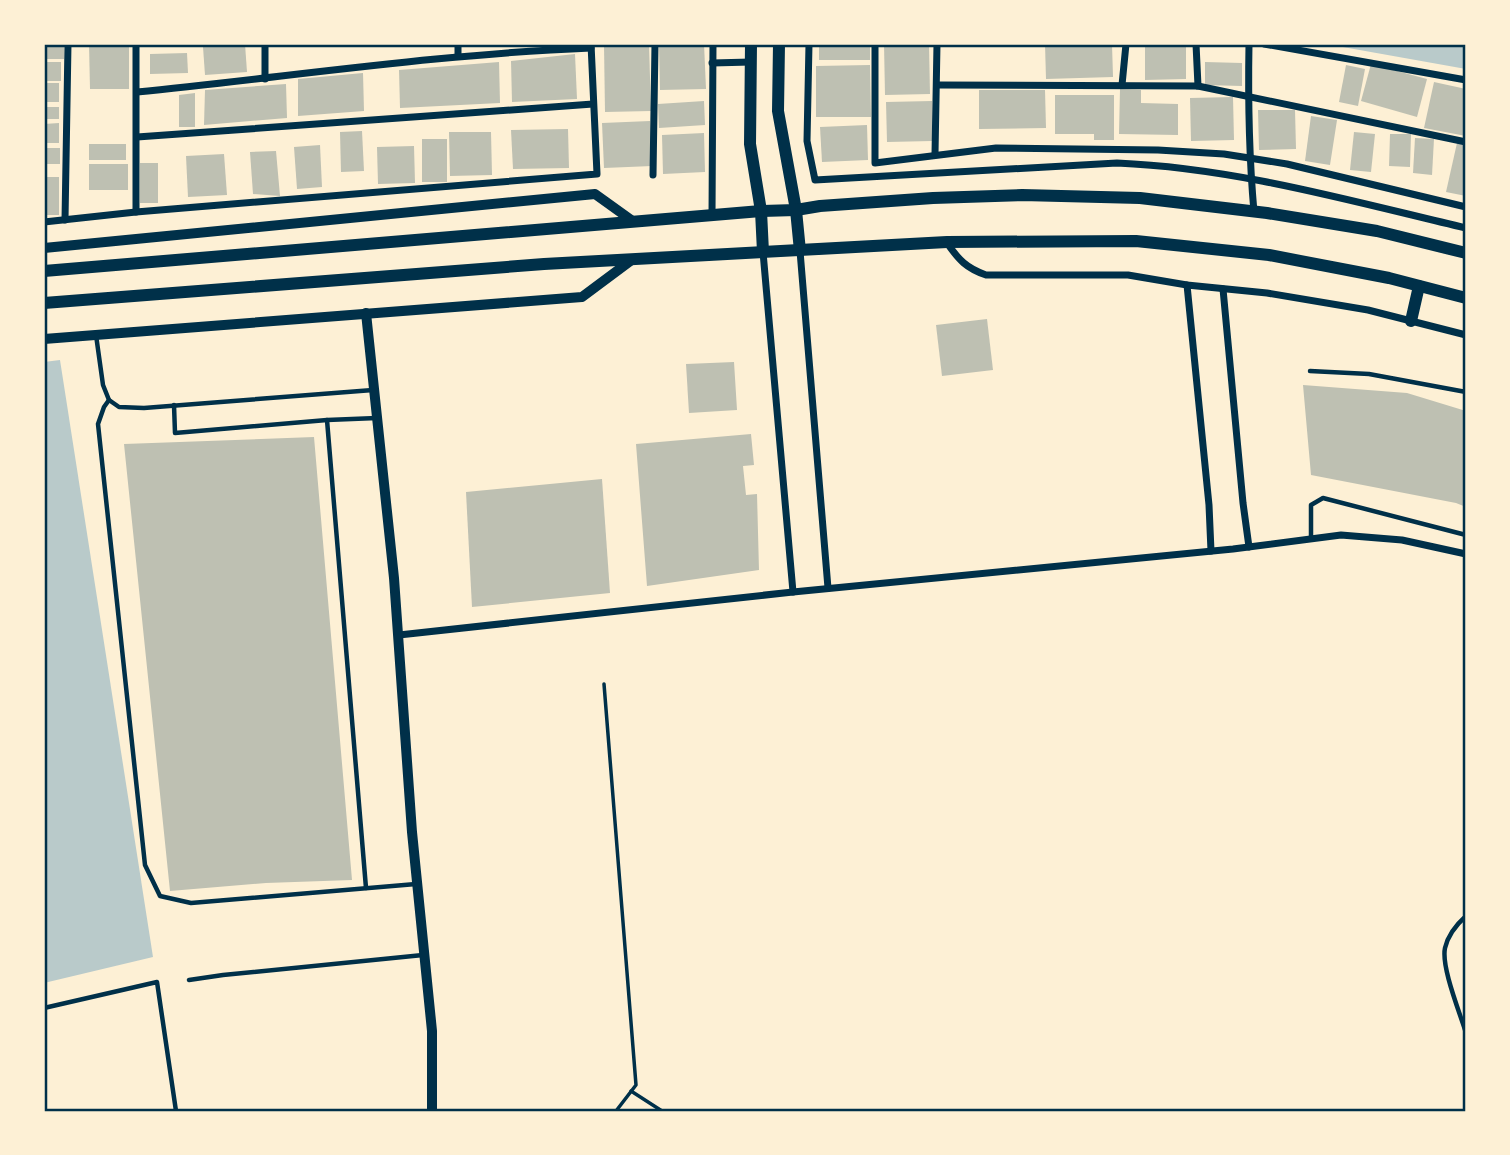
<svg xmlns="http://www.w3.org/2000/svg" width="1510" height="1155" viewBox="0 0 1510 1155" font-family="'Space Grotesk',sans-serif">
	<style>
		.green { fill: #b9caca }
		.building { fill: #bec0b2 }
		.lines { fill: none; stroke-linecap: round; stroke-linejoin: round }
		.path { stroke: #003049; stroke-width: 3.5 }
		.service { stroke: #003049; stroke-width: 4.5 }
		.minor { stroke: #003049; stroke-width: 7 }
		.tertiary { stroke: #003049; stroke-width: 10 }
		.secondary { stroke: #003049; stroke-width: 12 }
		.neatline { fill: none; stroke: #003049; stroke-width: 2.5 }
	</style>
	<rect width="100%" height="100%" fill="#fdf0d5"/>
	<g class="green">
		<path d="M1326,44H1466V69Z"/>
		<path d="M60,360L153,957L44,983V362Z"/>
	</g>
	<g class="building">
		<rect x="44" y="44" width="20" height="15"/>
		<path d="M89,44H129V89H90Z"/>
		<path d="M245,44L247,72L205,75L203,47Z"/>
		<path d="M649,44L651,111L605,112L604,45Z"/>
		<path d="M659,44H704L706,89L660,90Z"/>
		<rect x="819" y="44" width="51" height="16"/>
		<path d="M884,44H929L930,94L885,95Z"/>
		<path d="M1045,44H1112L1113,77L1046,79Z"/>
		<path d="M1145,44H1186V79L1145,80Z"/>
		<path d="M187,53L188,73L150,74V54Z"/>
		<path d="M575,54L577,99L512,102L511,61Z"/>
		<rect x="44" y="62" width="17" height="19"/>
		<path d="M499,62L500,103L400,108L399,70Z"/>
		<path d="M1205,62L1242,63V86L1205,85Z"/>
		<path d="M1371,64L1427,79L1417,117L1361,101Z"/>
		<path d="M870,65L871,117H816V66Z"/>
		<path d="M1346,65L1365,69L1358,106L1339,102Z"/>
		<path d="M363,73L364,111L298,116V79Z"/>
		<path d="M1434,82L1466,89V136L1424,128Z"/>
		<rect x="44" y="83" width="15" height="19"/>
		<path d="M286,84L287,118L204,125L205,90Z"/>
		<path d="M1120,89L1141,90V103L1178,104V135L1119,134Z"/>
		<path d="M979,90H1045L1046,128L979,129Z"/>
		<path d="M195,93V127H179V95Z"/>
		<path d="M1055,95H1114V140H1094V134H1055Z"/>
		<path d="M1233,97L1234,140L1191,141L1190,98Z"/>
		<path d="M704,101L705,125L659,128L658,104Z"/>
		<path d="M932,101V141L887,142L886,102Z"/>
		<rect x="44" y="107" width="15" height="12"/>
		<path d="M1258,110H1295L1296,149L1259,150Z"/>
		<path d="M1311,116L1337,120L1330,165L1305,161Z"/>
		<path d="M650,121L652,166L604,168L602,123Z"/>
		<path d="M59,123V143H44V124Z"/>
		<path d="M867,125L868,160L822,162L820,127Z"/>
		<path d="M568,129L569,168L513,169L511,130Z"/>
		<path d="M362,131L364,171L341,172L340,132Z"/>
		<path d="M449,132H491L492,175L450,176Z"/>
		<path d="M1354,132L1375,134L1371,172L1350,170Z"/>
		<path d="M704,133L705,172L663,174L662,135Z"/>
		<path d="M1390,134H1411L1410,167L1389,166Z"/>
		<path d="M1415,138L1434,139L1432,175L1413,173Z"/>
		<rect x="422" y="139" width="25" height="43"/>
		<path d="M1457,143L1466,145V196L1446,192Z"/>
		<rect x="89" y="144" width="37" height="16"/>
		<path d="M320,145L322,187L297,189L294,147Z"/>
		<path d="M414,146L415,183L378,184L377,147Z"/>
		<rect x="44" y="148" width="16" height="16"/>
		<path d="M276,151L280,196L253,194L250,152Z"/>
		<path d="M224,154L227,195L188,197L186,156Z"/>
		<rect x="140" y="163" width="18" height="40"/>
		<rect x="89" y="164" width="39" height="26"/>
		<rect x="44" y="177" width="15" height="38"/>
		<path d="M987,319L993,370L942,376L936,325Z"/>
		<path d="M734,362L737,410L689,413L686,364Z"/>
		<path d="M1303,385L1407,393L1466,411V507L1456,503L1311,475Z"/>
		<path d="M751,434L754,465L743,466L746,495L757,494L759,570L647,586L636,444Z"/>
		<path d="M314,437L352,880L266,883L170,891L124,444Z"/>
		<path d="M602,479L610,593L472,607L466,492Z"/>
	</g>
	<g class="lines">
		<g class="path">
			<path d="M604,684L636,1085L616,1111"/>
			<path d="M631,1091L662,1111"/>
		</g>
		<g class="service">
			<path d="M96,335L103,385L109,400L119,407L144,408L373,390"/>
			<path d="M1310,371L1369,374L1466,392"/>
			<path d="M109,400L104,407L98,424L145,865L160,896L191,903L416,884"/>
			<path d="M174,405L175,433L327,420L377,418"/>
			<path d="M327,420L366,888"/>
			<path d="M1311,539V505L1323,498L1466,535"/>
			<path d="M1466,916C1457,924 1448,935 1445,948C1441,967 1460,1013 1466,1033"/>
			<path d="M189,980L223,975L423,955"/>
			<path d="M44,1008L157,982L176,1111"/>
		</g>
		<g class="minor">
			<path d="M136,44V212"/>
			<path d="M458,44V56"/>
			<path d="M809,44L807,141L815,180L1117,163C1236,168 1351,201 1466,228"/>
			<path d="M875,44V163L996,148L1158,150L1224,154L1287,164L1466,207"/>
			<path d="M1196,44L1198,86"/>
			<path d="M1249,44C1248,100 1249,156 1254,212"/>
			<path d="M1264,44L1466,80"/>
			<path d="M712,63L751,62"/>
			<path d="M265,79V44"/>
			<path d="M937,85L1198,86L1466,142"/>
			<path d="M1122,85L1126,44"/>
			<path d="M137,92C288,77 439,54 591,48"/>
			<path d="M137,137L593,104"/>
			<path d="M935,154L937,44"/>
			<path d="M653,175L655,44"/>
			<path d="M712,216L713,44"/>
			<path d="M65,220L68,44"/>
			<path d="M44,222L136,212L597,174L591,44"/>
			<path d="M947,243C959,260 966,268 986,275H1128L1187,285L1267,293L1368,310L1466,335"/>
			<path d="M800,251L828,588"/>
			<path d="M763,252L793,592"/>
			<path d="M1187,285L1209,505L1211,551"/>
			<path d="M1223,289L1243,503L1249,547"/>
			<path d="M399,635L793,592L1233,549L1341,535L1402,540L1466,554"/>
		</g>
		<g class="tertiary">
			<path d="M44,248L595,194L634,222"/>
			<path d="M366,313L394,578L412,832L432,1031V1111"/>
			<path d="M44,339L582,297L633,259"/>
		</g>
		<g class="secondary">
			<path d="M751,44L750,144L761,211L763,252"/>
			<path d="M779,44L778,111L796,210L800,251"/>
			<path d="M44,271L761,211L796,210L820,206L933,198L1022,195L1140,198L1267,213L1377,231L1466,253"/>
			<path d="M44,303L544,264L947,242L1136,241L1269,255L1389,278L1466,298"/>
			<path d="M1411,321L1419,286"/>
		</g>
	</g>
	<rect width="1510" height="1155" fill="none" stroke="#fdf0d5" stroke-width="91"/>
	<rect x="46" y="46" width="1418" height="1064" class="neatline"/>
</svg>
